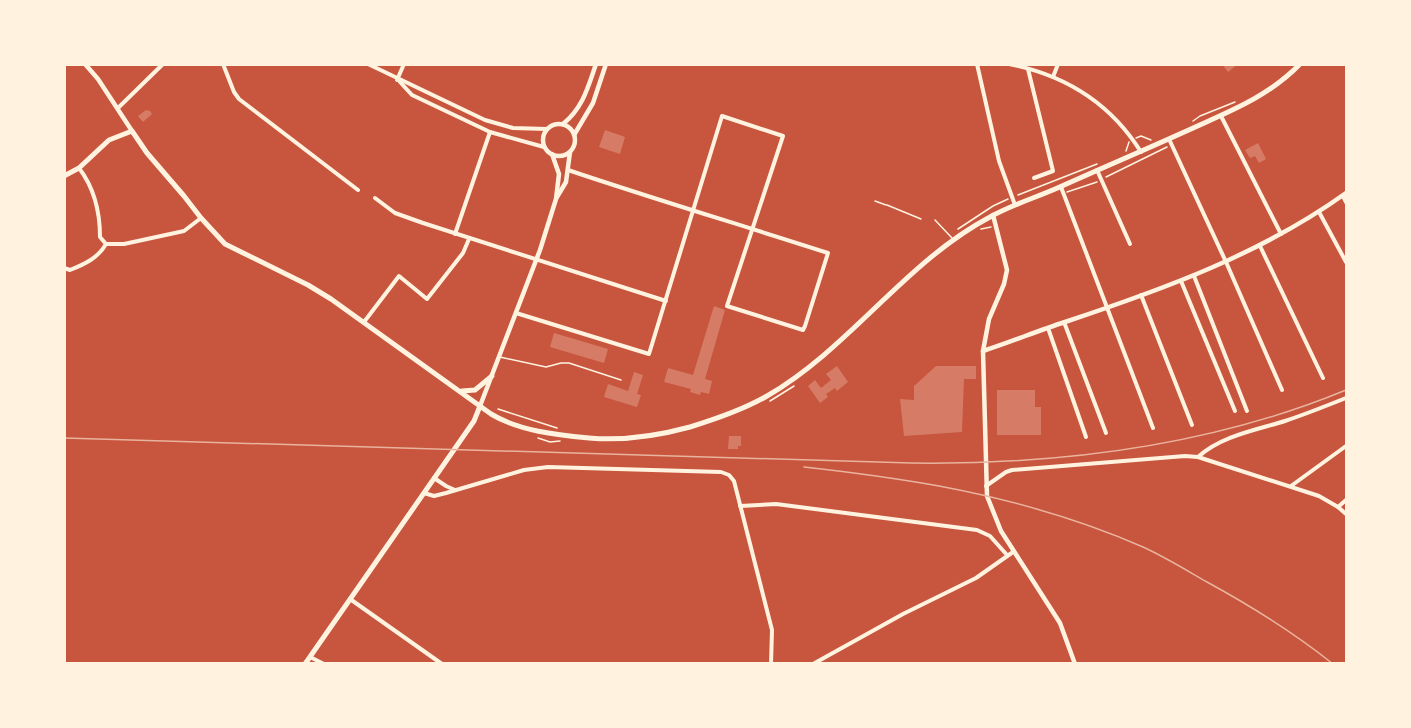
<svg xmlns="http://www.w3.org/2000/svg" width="1411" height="728" viewBox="0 0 1411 728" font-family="Quicksand,sans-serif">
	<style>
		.building { fill: #d67c66 }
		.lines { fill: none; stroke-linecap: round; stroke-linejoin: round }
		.path { stroke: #fff3e0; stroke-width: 1.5 }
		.service { stroke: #fff3e0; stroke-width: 1.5 }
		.minor { stroke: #fff3e0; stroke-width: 4 }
		.tertiary { stroke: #fff3e0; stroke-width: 4.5 }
		.secondary { stroke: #fff3e0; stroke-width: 5 }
		.rail { stroke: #e9b49f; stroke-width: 1.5 }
	</style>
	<rect width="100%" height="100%" fill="#c8553d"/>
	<g class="building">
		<path d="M1222,64H1238L1228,72Z"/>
		<path d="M146,110L150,111L152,114L143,122L138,116Z"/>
		<path d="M605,130L625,137L620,154L599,147Z"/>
		<path d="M1258,143L1266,159L1259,163L1255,156L1250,158L1245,150Z"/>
		<path d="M714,306L725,310L705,379L712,381L709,394L701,392L700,395L690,392L691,389L664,382L668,368L693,375Z"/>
		<path d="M554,333L608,349L604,363L550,347Z"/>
		<path d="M837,366L848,382L837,391L835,388L826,394L828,397L820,403L808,386L815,380L821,388L831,380L826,374Z"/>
		<path d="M936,366H976V379H964L962,432L904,436L900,399L914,400V386Z"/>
		<path d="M634,372L643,375L637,394L641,395L637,407L604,397L608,384L628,391Z"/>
		<path d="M997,390H1035V407H1041V435H997Z"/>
		<path d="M729,436H741V446H738V449H728Z"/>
	</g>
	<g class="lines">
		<g class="path">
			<path d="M1193,121L1200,116L1235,102"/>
			<path d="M1136,138L1141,136L1151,140"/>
			<path d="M1126,151L1129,142"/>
			<path d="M1106,177L1167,147"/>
			<path d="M1067,192L1097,182"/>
			<path d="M1018,195L1097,164"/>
			<path d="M958,229L993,206L1008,199"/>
			<path d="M981,229L991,227"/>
			<path d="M770,401L794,386"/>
			<path d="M498,409L557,428"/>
			<path d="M538,438L550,442L560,441"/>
		</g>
		<g class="service">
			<path d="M875,201L886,205"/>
			<path d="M887,205L921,219"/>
			<path d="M935,220L952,238"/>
			<path d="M500,357L546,367L561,363H569L621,380"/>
		</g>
		<g class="minor">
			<path d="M223,64L234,92L239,99L358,190"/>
			<path d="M368,64L485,120L513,128L547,129"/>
			<path d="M977,64L999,161L1015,205"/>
			<path d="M1009,64C1065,75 1111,104 1141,152"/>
			<path d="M1028,69L1053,171L1034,178"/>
			<path d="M1053,77L1058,64"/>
			<path d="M397,80L404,64"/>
			<path d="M400,82L412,95L490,132L544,147"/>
			<path d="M118,108L163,64"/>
			<path d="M1221,116L1281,234"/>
			<path d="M1169,139L1226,262L1282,390"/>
			<path d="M79,168C95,189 100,212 100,237L106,244"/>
			<path d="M1097,170L1130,244"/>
			<path d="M1061,187L1153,428"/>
			<path d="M1343,196L1346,202"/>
			<path d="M375,198L395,213L423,223L666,301"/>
			<path d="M1319,212L1346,262"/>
			<path d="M455,234L490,132"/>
			<path d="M1260,246L1323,378"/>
			<path d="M64,268L70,270C85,264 98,258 106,244H124L184,231L201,218"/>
			<path d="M1194,276L1247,411"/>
			<path d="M1181,281L1235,411"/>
			<path d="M1141,295L1192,425"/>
			<path d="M516,313L649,354L722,116L783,136L727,306L803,330L805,326L828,253C741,225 654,199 568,170"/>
			<path d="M364,322L399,276L427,299L463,253L469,239"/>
			<path d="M1064,322L1106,433"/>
			<path d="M1048,328L1086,437"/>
			<path d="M1198,457C1221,436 1256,430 1285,421C1306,414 1326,406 1346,398"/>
			<path d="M434,478L446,486L455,490"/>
			<path d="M986,486L1006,472L1012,470L1185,456L1198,457L1319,496L1338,507L1346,514"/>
			<path d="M1291,486L1346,446"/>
			<path d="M424,493L434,496L446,493L524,470L548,467L721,472L729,475L734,481L772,630L771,664"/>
			<path d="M740,506L776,504L977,530L990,536L1007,555"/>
			<path d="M1338,507L1346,500"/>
			<path d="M350,599L442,664"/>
			<path d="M310,657L324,664"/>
			<path d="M813,664L903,614L976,578L1013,552"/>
		</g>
		<g class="tertiary">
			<path d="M85,64L98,79L132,131"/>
			<path d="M563,124C583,108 588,87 596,64"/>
			<circle cx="559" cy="140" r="16"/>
			<path d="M574,135L593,103L606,64"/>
			<path d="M557,197L566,182L570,152"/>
			<path d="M993,215L1007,270L1004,284L989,319L983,351L987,496L1001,531L1060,623L1075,664"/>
			<path d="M983,351C1011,342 1037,331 1065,322C1164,289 1261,254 1346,193"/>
			<path d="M480,406L540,250L556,199L559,174L552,154"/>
		</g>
		<g class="secondary">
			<path d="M64,176L79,168L109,140L132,131L147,153L184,196L201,218L225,244L308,285L331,299L491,414C519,431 557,435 589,438C623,441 657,436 690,427C716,419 743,410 767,396C850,348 905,262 990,217C1013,204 1038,197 1062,186C1109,165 1156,145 1202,124C1238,108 1272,93 1300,64"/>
			<path d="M462,391L475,390L492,376"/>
			<path d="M305,664L474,421L480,406"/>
		</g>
		<g class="rail">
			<path d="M64,438L911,463C1060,465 1208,447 1346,390"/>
			<path d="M804,467C849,472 894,478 939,486C1008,499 1079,519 1143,547C1165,557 1186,570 1207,582C1251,606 1293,632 1333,664"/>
		</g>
	</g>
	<rect width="1411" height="728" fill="none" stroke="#fff3e0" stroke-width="132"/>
</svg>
